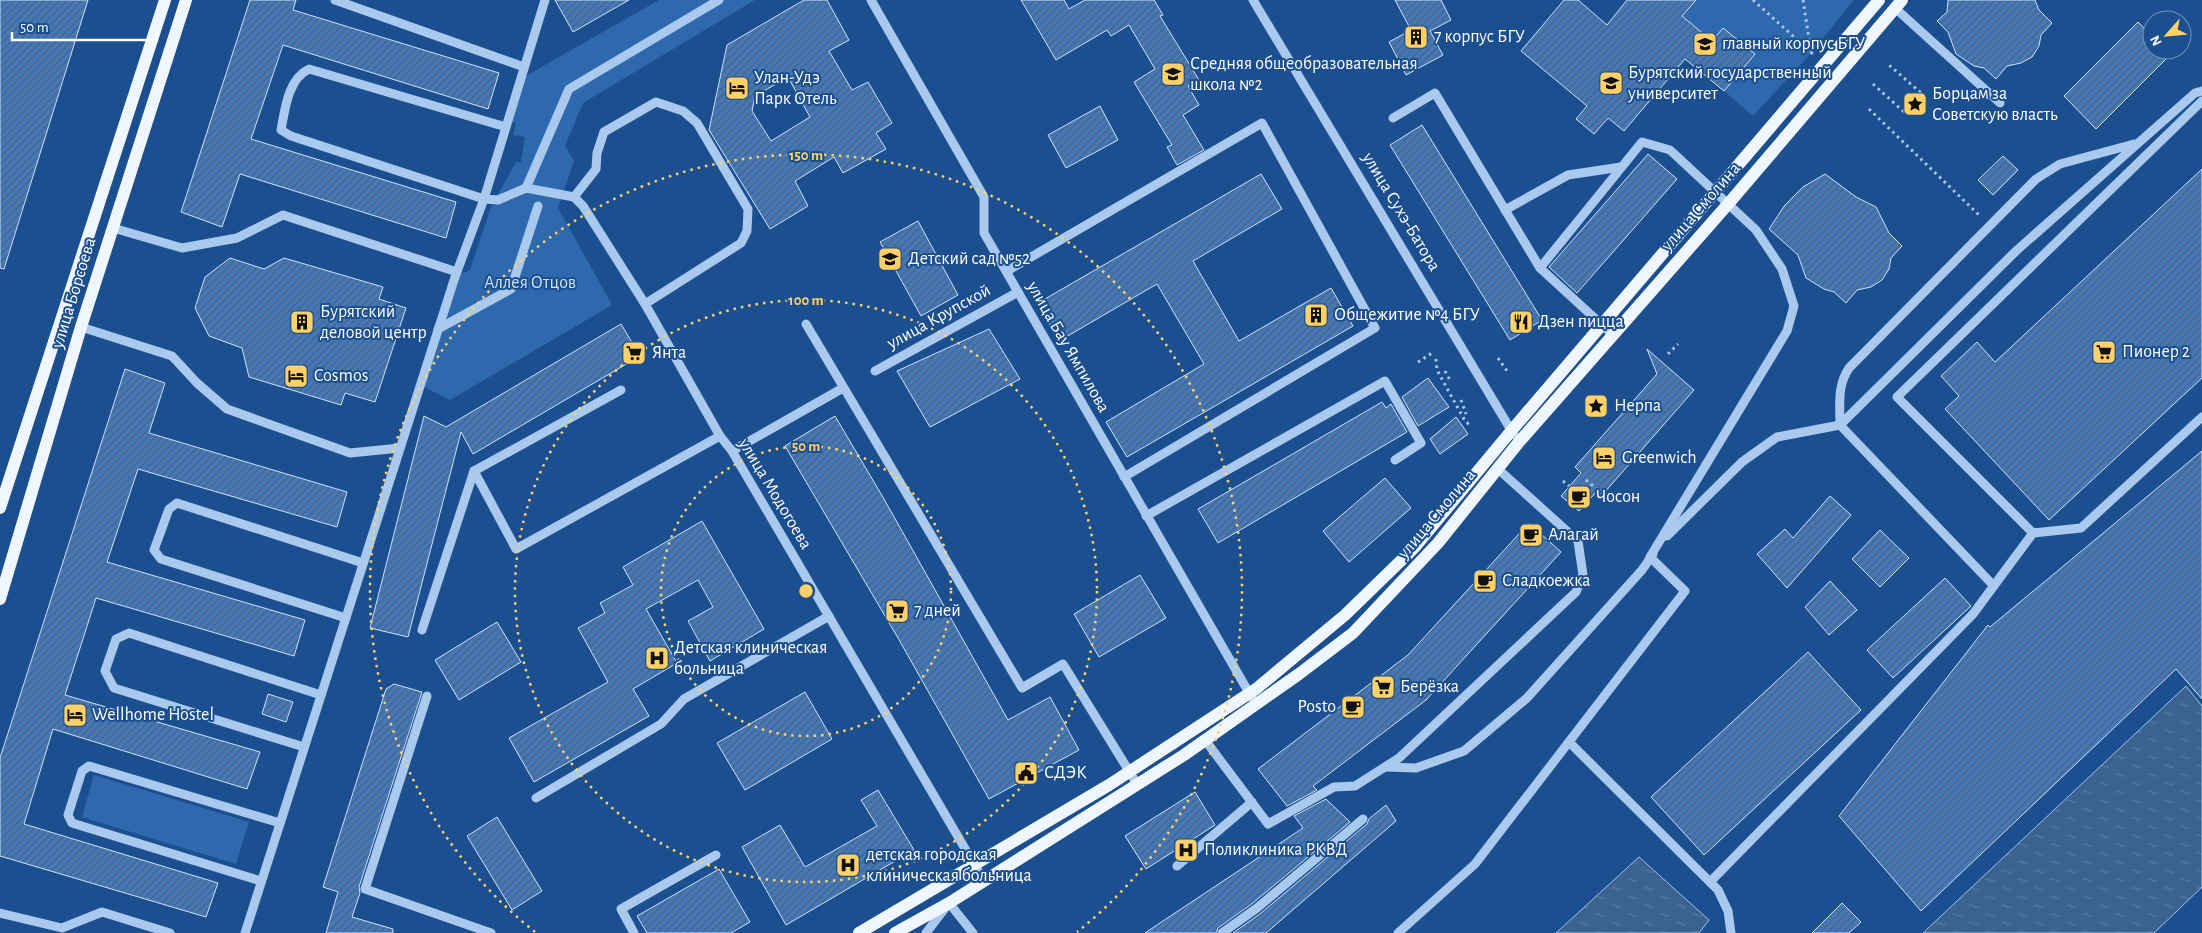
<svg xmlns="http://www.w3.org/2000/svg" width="2202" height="933" viewBox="0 0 2202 933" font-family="'Alegreya Sans',sans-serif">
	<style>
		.park { fill: #2e69ad }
		.water { fill: url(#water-ripples); stroke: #9cc4f0 }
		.building { fill: url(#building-hatch); stroke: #cfe3fa; fill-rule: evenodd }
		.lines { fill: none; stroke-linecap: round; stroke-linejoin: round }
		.path { stroke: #a9c9ee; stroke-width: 3; stroke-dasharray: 2.5 4; stroke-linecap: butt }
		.minor { stroke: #a9c9ee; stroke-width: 9 }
		.major { stroke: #f0f6ff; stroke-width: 12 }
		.ring { fill: none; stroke: #ffd166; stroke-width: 2.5; stroke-dasharray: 2.5 5 }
		.labels { text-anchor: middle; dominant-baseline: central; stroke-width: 4; stroke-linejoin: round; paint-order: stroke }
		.poi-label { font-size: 18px; fill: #fff; stroke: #1b4f8f; text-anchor: start }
		.street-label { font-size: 18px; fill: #fff; stroke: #1b4f8f }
		.park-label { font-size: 18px; fill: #cfe3fa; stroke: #1b4f8f }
		.centre { fill: #ffd166; stroke: #1b4f8f; stroke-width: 2.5 }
		.ring-label { font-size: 15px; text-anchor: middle; font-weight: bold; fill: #ffd166; stroke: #1b4f8f; stroke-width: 4; stroke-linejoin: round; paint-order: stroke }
	</style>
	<defs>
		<pattern id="water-ripples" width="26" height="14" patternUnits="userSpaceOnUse" patternTransform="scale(1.25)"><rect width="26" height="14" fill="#3c6290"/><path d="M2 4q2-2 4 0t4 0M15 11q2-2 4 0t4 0" fill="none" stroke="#597aa1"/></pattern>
		<pattern id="building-hatch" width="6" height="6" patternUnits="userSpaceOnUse" patternTransform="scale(1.25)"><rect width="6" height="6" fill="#4478b7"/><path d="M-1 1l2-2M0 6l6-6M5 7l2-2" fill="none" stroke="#486282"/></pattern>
	</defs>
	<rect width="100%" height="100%" fill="#1b4f8f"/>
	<g class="park">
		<path d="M659,0H755L583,103L565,146L574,161L558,208L612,305L450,400L420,385L455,277L470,270L491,207L516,162H521L525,137L513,135L516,123L511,122L524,77Z"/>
		<path d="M1696,0H1854L1811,53L1753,116L1724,91L1754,55L1723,28L1712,41L1682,16Z"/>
		<path d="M94,775L249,822L236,864L82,817Z"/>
	</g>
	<g class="water">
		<path d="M2186,686L2202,706V887L2154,933H1923Z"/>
		<path d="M1639,857L1709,920L1699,933H1556Z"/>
	</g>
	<g class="building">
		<path d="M0,0H88L4,269L0,268Z"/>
		<path d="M250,0H296L293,10L499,73L488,109L283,45L251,139L456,202L446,238L240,174L222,227L181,212Z"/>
		<path d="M555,0H629L573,32Z"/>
		<path d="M804,0H827L849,40L829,51L852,90L868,82L892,123L876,133L886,149L843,173L834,157L795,181L808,206L770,229L709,130L727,45ZM788,77L810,117L771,141L752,111L755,96Z"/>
		<path d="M1021,0H1064L1069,9L1085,0H1154L1163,15L1160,16L1199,80L1188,86L1199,105L1183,115L1204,150L1177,165L1167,147L1172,145L1134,82L1155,69L1129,25L1111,36L1107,30L1056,60Z"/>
		<path d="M1395,0H1441L1451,20L1430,31L1443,55L1406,75L1389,42L1411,30Z"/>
		<path d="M1564,0H1578L1607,25L1627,0H1696L1682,16L1712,41L1723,28L1755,54L1724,91L1685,59L1624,131L1608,118L1594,134L1576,119L1587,106L1521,51Z"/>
		<path d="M1948,0H2035L2039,10L2052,23L2041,35L2039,46L2032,57L2021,63L2007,66L1996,79L1984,68L1974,66L1956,54L1948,32L1937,21L1947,12Z"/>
		<path d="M2138,22L2152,36V50H2175L2096,129L2064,96Z"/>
		<path d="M1100,106L1118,140L1066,168L1048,135Z"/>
		<path d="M1422,125L1542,320L1510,340L1390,145Z"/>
		<path d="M1648,154L1677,179L1577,293L1549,267Z"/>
		<path d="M2003,156L2018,170L1993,195L1978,180Z"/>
		<path d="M2202,169V378L2049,520L1945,409L1959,396L1941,376L1977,342L1995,362Z"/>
		<path d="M1261,174L1282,209L1193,261L1239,341L1331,288L1353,326L1127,457L1106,422L1204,364L1157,284L1059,341L1038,303Z"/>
		<path d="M1825,174L1856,197L1876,207L1889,233L1902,246L1891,258L1889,269L1882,280L1871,287L1857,290L1846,303L1834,292L1824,289L1806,278L1798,255L1769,229L1785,205L1803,187Z"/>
		<path d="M918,221L958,295L921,316L880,242Z"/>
		<path d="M230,258L264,269L284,258L383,287L379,299L406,308L375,402L345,393L341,405L249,377L242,348L209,336L195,308L205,277Z"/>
		<path d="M621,324L640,356L473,454L461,432L408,637L370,628L424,416L446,427Z"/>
		<path d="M989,329L1020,379L930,427L897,371Z"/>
		<path d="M1647,349L1694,390L1604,493L1599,489L1579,511L1561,496L1581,473L1575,467L1657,374Z"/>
		<path d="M125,369L165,383L149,433L347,492L337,527L138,469L107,562L305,620L294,656L96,598L65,695L260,752L247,789L53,729L24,824L218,883L206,917L0,856V758Z"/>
		<path d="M1428,378L1449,407L1418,426L1402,397Z"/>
		<path d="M1382,402L1386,408L1391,404L1407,432L1218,543L1198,509Z"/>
		<path d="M835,416L884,499L1008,720L1050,697L1079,750L989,799L898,638L785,446Z"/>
		<path d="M1456,417L1468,434L1440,454L1430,439Z"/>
		<path d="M2202,451V699L2176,669L1921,911L1839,816L1988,625L1990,627Z"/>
		<path d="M1385,478L1411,508L1349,562L1323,531Z"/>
		<path d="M1830,496L1851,515L1787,588L1757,554L1785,529L1793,538Z"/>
		<path d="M702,521L764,629L710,661L688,621L713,607L698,580L646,609L677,663L633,689L649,716L534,782L509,738L608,682L578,628L605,613L600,603L633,585L623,567Z"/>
		<path d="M1529,523L1561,552L1426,700L1313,786L1317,790L1287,806L1258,769L1408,655Z"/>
		<path d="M1880,530L1909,558L1880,587L1852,559Z"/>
		<path d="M1140,575L1166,618L1099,657L1074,614Z"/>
		<path d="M1945,578L1971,606L1893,678L1867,650Z"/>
		<path d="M1830,581L1857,610L1829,635L1805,607Z"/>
		<path d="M497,622L521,662L459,700L435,660Z"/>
		<path d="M1808,652L1861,710L1704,855L1651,797Z"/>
		<path d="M394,684L422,692L359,887L360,893L352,917L393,929V933H326L338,892L323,887L386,689Z"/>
		<path d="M805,692L832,739L745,790L717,743Z"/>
		<path d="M268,694L293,702L286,722L262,714Z"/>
		<path d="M878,790L914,850L786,925L742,847L780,825L805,867L877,826L861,800Z"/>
		<path d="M1195,792L1215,825L1146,869L1125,836Z"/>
		<path d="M1326,799L1350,822L1253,903L1218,928L1216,933H1145L1303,828L1294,816Z"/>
		<path d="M1386,805L1396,821L1266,933H1233L1261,913L1367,824L1369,819Z"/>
		<path d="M497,817L542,891L512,910L467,836Z"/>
		<path d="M719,869L750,922L731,933H647L637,916Z"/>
		<path d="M1842,903L1861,922L1849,933H1812Z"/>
	</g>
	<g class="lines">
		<g class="path">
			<path d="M1753,0L1814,55"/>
			<path d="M1803,0L1811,52"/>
			<path d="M1873,84L1903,111L1920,92L1889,65"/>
			<path d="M1869,109L1981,217"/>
			<path d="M1668,354L1678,344"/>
			<path d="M1498,358L1507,371"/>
			<path d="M1436,359L1437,370L1465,421L1471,426"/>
			<path d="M1418,362L1432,353"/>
			<path d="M1445,371L1451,382"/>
			<path d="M1461,400L1466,414"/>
			<path d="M1586,480L1610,500"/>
			<path d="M1563,481L1569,486"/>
		</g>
		<g class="minor">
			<path d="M335,0L524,67"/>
			<path d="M545,0L484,199L498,200L526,188L574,197L583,206L645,304L720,436L732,451L984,881"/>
			<path d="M871,0L984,197V233L1252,698"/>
			<path d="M1253,0L1514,435"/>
			<path d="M1895,8L2000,103"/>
			<path d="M1393,118L1435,93L1540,268L1642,142L1670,150L1756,230L1782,269L1794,306L1787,331L1650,557L1685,591L1475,864L1398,933"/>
			<path d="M526,188L569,89L719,0"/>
			<path d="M574,197L596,169L597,153L604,132L656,102L683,111L697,123L748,209L747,231L741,243L645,304"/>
			<path d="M1505,210L1568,175L1621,167"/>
			<path d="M113,228L182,248L237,238L283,215L457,272"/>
			<path d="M1540,268L1613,335"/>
			<path d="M1007,271L1262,123L1375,328L1124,477"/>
			<path d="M806,324L1022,688L1063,664L1137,784"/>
			<path d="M81,327L172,356L197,383L227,409L350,453L400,448"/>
			<path d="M438,329L511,289L538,206"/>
			<path d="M875,371L1018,292"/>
			<path d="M732,451L843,388"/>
			<path d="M474,471L516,549L720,436"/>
			<path d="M1146,516L1385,381L1421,443L1395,460"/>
			<path d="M2033,533L1897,397L2202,101"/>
			<path d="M1667,536L1742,462L1777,437L1840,425L2016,251L2195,93L2202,91"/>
			<path d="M1993,585L1840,425C1840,404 1837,386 1849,368L2036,179L2060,164L2134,144"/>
			<path d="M346,618L161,559L154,550L169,509L177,503L363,563"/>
			<path d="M422,630L474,471L621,390"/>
			<path d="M427,696L365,889L491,933"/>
			<path d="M1205,740L1268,824L1334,787L1355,786L1399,758L1576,592L1583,575L1578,541L1498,469"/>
			<path d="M1569,742L1718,890L1728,911L1731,933"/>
			<path d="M304,747L114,688L105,671L116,639L129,633L321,695"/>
			<path d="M1386,767L1416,768L1464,751L1527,698L1642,570L1653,554"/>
			<path d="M536,798L661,724L684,699L829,616"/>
			<path d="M1177,866L1252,802"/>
			<path d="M261,881L72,823L68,815L82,771L89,766L280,823"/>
			<path d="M1710,882L1973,614L2033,533L2081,528L2202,417"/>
			<path d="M0,913L62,928L102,912L170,933"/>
			<path d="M245,933L455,277L484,199L291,136L281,130C285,109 288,79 309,69L506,127"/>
			<path d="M634,933L621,909L716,855"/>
			<path d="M926,933L949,903L973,933"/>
			<path d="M1222,933L1257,908L1363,819"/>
		</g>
		<g class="major">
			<path d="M0,508L165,0"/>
			<path d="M0,599L81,327L186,0"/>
			<path d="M859,933L1109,785L1256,689L1345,615L1414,548L1512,430L1879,0"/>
			<path d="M895,933L949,903L1184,755L1299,674L1353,633L1438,543L1519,442L1729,203L1902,0"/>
		</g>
	</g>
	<g class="ring">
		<circle cx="806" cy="591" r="145"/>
		<circle cx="806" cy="591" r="291"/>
		<path d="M535 932A436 436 0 1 1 1077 932"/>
	</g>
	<defs>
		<g id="building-square" transform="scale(1.25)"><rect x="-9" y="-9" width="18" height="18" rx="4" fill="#ffd166" stroke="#1b4f8f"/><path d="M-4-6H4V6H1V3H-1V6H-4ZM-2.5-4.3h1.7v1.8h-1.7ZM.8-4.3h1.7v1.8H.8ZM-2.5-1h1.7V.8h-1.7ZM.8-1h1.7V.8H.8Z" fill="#111"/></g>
		<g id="university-square" transform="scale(1.25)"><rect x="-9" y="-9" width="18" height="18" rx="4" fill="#ffd166" stroke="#1b4f8f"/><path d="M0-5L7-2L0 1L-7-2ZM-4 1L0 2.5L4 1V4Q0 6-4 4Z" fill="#111"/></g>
		<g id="school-square" transform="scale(1.25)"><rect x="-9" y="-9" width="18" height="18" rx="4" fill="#ffd166" stroke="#1b4f8f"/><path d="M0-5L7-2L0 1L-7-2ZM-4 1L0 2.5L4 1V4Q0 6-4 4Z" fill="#111"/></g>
		<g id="hotel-square" transform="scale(1.25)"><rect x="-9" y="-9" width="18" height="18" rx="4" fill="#ffd166" stroke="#1b4f8f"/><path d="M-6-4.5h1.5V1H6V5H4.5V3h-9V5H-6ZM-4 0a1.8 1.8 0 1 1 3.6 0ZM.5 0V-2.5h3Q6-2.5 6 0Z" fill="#111"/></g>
		<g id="sight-square" transform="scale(1.25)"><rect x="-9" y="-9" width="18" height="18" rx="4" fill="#ffd166" stroke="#1b4f8f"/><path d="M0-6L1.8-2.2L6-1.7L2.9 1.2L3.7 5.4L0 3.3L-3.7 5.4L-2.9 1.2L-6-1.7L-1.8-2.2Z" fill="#111"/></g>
		<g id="restaurant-square" transform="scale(1.25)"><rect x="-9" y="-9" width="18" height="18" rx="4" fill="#ffd166" stroke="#1b4f8f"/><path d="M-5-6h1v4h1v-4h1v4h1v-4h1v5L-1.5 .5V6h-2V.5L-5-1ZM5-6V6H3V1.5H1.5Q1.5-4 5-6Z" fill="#111"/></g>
		<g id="supermarket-square" transform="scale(1.25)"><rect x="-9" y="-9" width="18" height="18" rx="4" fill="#ffd166" stroke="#1b4f8f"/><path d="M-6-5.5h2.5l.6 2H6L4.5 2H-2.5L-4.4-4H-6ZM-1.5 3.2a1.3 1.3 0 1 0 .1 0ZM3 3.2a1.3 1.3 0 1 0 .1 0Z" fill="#111"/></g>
		<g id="cafe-square" transform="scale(1.25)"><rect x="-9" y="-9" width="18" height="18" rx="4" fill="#ffd166" stroke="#1b4f8f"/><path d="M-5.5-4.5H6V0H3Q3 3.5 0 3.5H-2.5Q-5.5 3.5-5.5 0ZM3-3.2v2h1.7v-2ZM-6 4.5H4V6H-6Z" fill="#111"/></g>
		<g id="hospital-square" transform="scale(1.25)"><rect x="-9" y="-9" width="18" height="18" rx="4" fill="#ffd166" stroke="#1b4f8f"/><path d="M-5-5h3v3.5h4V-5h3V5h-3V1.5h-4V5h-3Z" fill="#111"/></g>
		<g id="civic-square" transform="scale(1.25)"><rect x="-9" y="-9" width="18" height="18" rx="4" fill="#ffd166" stroke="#1b4f8f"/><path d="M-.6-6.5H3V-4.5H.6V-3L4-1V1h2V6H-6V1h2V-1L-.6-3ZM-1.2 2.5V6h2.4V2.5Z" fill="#111"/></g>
	</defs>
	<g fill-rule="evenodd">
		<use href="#building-square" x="1416" y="37"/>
		<use href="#university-square" x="1705" y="44"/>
		<use href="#school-square" x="1173" y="74"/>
		<use href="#university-square" x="1611" y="83"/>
		<use href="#hotel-square" x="737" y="88"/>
		<use href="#sight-square" x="1915" y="104"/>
		<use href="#school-square" x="890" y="259"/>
		<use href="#building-square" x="1316" y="315"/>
		<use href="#building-square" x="302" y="322"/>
		<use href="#restaurant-square" x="1521" y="322"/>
		<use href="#supermarket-square" x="2104" y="352"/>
		<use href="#supermarket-square" x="634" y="353"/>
		<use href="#hotel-square" x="296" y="376"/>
		<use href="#sight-square" x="1596" y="406"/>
		<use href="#hotel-square" x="1604" y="458"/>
		<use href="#cafe-square" x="1579" y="497"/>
		<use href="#cafe-square" x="1531" y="535"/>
		<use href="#cafe-square" x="1485" y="581"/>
		<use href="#supermarket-square" x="897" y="611"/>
		<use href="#hospital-square" x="657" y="658"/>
		<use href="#supermarket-square" x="1383" y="687"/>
		<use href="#cafe-square" x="1353" y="707"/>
		<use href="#hotel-square" x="75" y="715"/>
		<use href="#civic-square" x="1026" y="773"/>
		<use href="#hospital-square" x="1186" y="850"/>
		<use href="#hospital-square" x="848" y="865"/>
	</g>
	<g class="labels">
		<g class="poi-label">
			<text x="1434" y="37">7 корпус БГУ</text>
			<text x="1722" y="44">главный корпус БГУ</text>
			<text x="1190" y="64">Средняя общеобразовательная<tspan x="1190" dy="21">школа №2</tspan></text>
			<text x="1628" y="73">Бурятский государственный<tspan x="1628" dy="21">университет</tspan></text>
			<text x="754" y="78">Улан-Удэ<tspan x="754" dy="21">Парк Отель</tspan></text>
			<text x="1932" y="94">Борцам за<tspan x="1932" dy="21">Советскую власть</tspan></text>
			<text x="908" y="259">Детский сад №52</text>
			<text x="320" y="312">Бурятский<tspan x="320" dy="21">деловой центр</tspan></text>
			<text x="1334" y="315">Общежитие №4 БГУ</text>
			<text x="1538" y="322">Дзен пицца</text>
			<text x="2122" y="352">Пионер 2</text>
			<text x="652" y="353">Янта</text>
			<text x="314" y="376">Cosmos</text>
			<text x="1614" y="406">Нерпа</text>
			<text x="1622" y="458">Greenwich</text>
			<text x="1596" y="497">Чосон</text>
			<text x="1548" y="535">Алагай</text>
			<text x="1502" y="581">Сладкоежка</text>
			<text x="914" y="611">7 дней</text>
			<text x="674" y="648">Детская клиническая<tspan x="674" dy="21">больница</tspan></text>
			<text x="1400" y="687">Берёзка</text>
			<text x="1336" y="707" text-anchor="end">Posto</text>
			<text x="92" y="715">Wellhome Hostel</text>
			<text x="1044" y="773">СДЭК</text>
			<text x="1204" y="850">Поликлиника РКВД</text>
			<text x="866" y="855">детская городская<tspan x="866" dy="21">клиническая больница</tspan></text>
		</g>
		<g class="street-label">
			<text transform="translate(1701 207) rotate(-49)">улица Смолина</text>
			<text transform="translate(1401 212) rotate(59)">улица Сухэ-Батора</text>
			<text transform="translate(74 293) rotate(-73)">улица Борсоева</text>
			<text transform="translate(939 317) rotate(-29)">улица Крупской</text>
			<text transform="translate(1068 347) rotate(60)">улица Бау Ямпилова</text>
			<text transform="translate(775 494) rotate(59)">улица Модогоева</text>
			<text transform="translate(1437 514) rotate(-50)">улица Смолина</text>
		</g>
		<g class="park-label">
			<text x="530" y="283">Аллея Отцов</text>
		</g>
	</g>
	<circle cx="806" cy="591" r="8" class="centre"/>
	<g class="ring-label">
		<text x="806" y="160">150 m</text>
		<text x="806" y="305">100 m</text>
		<text x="806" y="451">50 m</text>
	</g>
	<g transform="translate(2167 35) rotate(243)"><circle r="24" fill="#1b4f8f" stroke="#7695bc"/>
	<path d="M0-4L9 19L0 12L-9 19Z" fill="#ffd166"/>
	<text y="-8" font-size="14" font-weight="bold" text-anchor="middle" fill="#ffffff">N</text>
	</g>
	<path d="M12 32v8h145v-8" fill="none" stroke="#ffffff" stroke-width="2.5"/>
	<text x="20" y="32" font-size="15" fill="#ffffff" stroke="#1b4f8f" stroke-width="4" paint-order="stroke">50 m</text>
</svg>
